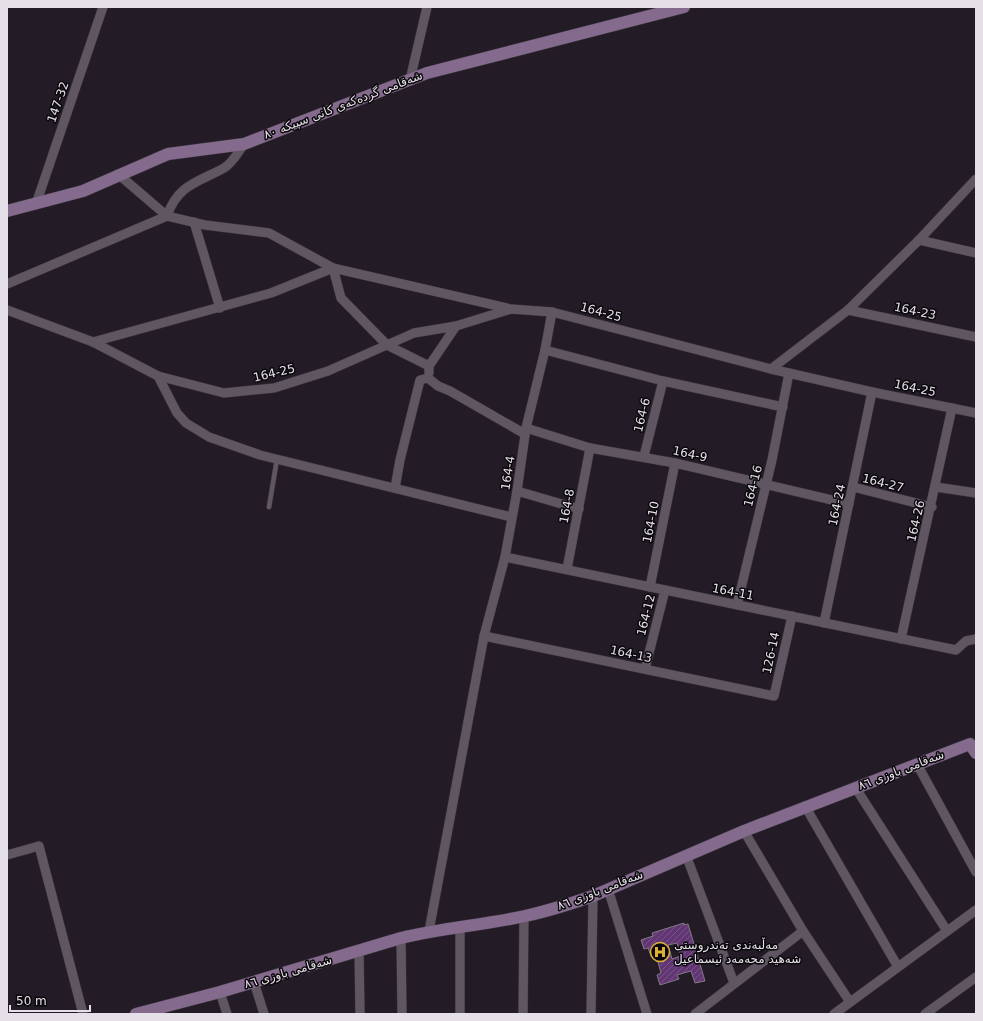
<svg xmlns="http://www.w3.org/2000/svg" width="983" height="1021" viewBox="0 0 983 1021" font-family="'DejaVu Sans',Cairo,sans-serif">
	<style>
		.building { fill: url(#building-hatch); stroke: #827985; fill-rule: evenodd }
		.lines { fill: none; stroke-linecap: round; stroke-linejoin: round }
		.lane-casing { stroke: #3c363e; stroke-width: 5.5 }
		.street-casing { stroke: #3c363e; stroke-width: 10 }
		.secondary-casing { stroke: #3c363e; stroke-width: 13 }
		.lane { stroke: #5f5662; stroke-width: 4.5 }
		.street { stroke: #5f5662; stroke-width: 9 }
		.secondary { stroke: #846a8d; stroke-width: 12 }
		.labels { text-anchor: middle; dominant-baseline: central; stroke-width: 3; stroke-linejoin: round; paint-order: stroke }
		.street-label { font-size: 12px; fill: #e5e0e7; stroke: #0a080c }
		.poi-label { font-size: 12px; fill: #e5e0e7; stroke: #0a080c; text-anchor: start }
	</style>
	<defs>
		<pattern id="building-hatch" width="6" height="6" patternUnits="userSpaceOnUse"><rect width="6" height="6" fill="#623673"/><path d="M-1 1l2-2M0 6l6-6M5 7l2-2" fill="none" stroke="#785387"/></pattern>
	</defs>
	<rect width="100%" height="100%" fill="#231c26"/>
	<path class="building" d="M684,923V925L688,924L705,981L695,983L691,971L677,975L679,979L660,985L657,975L661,973L656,955L651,956L648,948L644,949L641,940L653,936L652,933ZM677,943L681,956L672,959L668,945Z"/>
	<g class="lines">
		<g class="lane-casing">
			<path id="lane" d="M269,507L277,459"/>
		</g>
		<g class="street-casing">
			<g id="street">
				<path d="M410,80L427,7"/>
				<path d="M118,174L167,216L205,225L269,233L333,268L507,308"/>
				<path d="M36,204L103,7"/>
				<path d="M194,222L220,308"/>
				<path d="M919,240L976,253"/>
				<path d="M7,284L167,216C178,184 199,182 224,168C232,164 239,151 244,144"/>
				<path d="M7,310L93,342L158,376L224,393L274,388L328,371L414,333L456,326L511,309L552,312L771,369L872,392L976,413"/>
				<path d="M848,310L976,337"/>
				<path d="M93,342L271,293L333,268L341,298L387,345L429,366"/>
				<path d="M545,350L663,381L783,407"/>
				<path d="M771,369L848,310L919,240L976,179"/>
				<path d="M429,373V366L456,326"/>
				<path d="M158,376L177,413L186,423L209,437L260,455L511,517"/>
				<path d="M526,428L590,448L675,463L849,504"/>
				<path d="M644,456L663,381"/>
				<path d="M853,487L932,507"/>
				<path d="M936,487L976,493"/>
				<path d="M395,488L400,460L420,380L428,378L438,386L450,391L525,434"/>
				<path d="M517,491L579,509"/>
				<path d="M505,557L956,650L966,641L976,639"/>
				<path d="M567,569L590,448"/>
				<path d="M650,587L675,463"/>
				<path d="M737,605L772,460L789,373"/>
				<path d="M824,623L872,392"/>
				<path d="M484,636L774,696L792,616"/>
				<path d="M901,639L952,408"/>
				<path d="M645,669L665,590"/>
				<path d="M917,764L976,872"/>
				<path d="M855,787L947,931"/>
				<path d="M805,806L898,967"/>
				<path d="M744,831L803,931L850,1002"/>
				<path d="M7,855L39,846L83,1014"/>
				<path d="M686,855L734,983"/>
				<path d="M608,889L647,1014"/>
				<path d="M460,926V1014"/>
				<path d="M429,931L484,636L505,557L517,491L526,428L545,350L552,312"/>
				<path d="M401,938L402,1014"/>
				<path d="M359,951L360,1014"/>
				<path d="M254,982L264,1014"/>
				<path d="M220,992L227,1014"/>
				<path d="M523,1014L524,916"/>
				<path d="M591,1014L593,896"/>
				<path d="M695,1014L803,931"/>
				<path d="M834,1014L976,910"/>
				<path d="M925,1014L976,977"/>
			</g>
		</g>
		<g class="secondary-casing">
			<g id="secondary">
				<path d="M7,211L83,191L168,154L244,144L427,73L684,7"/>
				<path d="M136,1014L220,992L401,938C442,928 484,925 525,916C548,911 570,904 593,896L744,831L970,744L976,753"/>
			</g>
		</g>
		<use href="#lane" class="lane"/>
		<use href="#street" class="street"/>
		<use href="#secondary" class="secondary"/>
	</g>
	<defs>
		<g id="hospital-ring" transform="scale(1)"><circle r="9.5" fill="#0a080c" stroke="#dbb233" stroke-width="1.5"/><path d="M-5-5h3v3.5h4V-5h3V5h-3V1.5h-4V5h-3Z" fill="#dbb233"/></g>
	</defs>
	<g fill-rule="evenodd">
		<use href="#hospital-ring" x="660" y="952"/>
	</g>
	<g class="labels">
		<g class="street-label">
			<text transform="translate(58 102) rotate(-71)">147-32</text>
			<text transform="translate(343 105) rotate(-21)">شەقامی گردەکەی کانی سپیکە ٨٠</text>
			<text transform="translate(915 311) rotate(12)">164-23</text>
			<text transform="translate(601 312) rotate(15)">164-25</text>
			<text transform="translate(274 373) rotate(-13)">164-25</text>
			<text transform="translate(915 388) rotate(12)">164-25</text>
			<text transform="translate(642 415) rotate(-76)">164-6</text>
			<text transform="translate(690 454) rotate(13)">164-9</text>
			<text transform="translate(508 473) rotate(-81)">164-4</text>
			<text transform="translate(883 483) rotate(14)">164-27</text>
			<text transform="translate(753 486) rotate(-76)">164-16</text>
			<text transform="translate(837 505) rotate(-78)">164-24</text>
			<text transform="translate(567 506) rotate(-79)">164-8</text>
			<text transform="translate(916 521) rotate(-77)">164-26</text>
			<text transform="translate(651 522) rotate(-79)">164-10</text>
			<text transform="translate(733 592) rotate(11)">164-11</text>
			<text transform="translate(646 615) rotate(-76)">164-12</text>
			<text transform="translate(771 653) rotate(-78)">126-14</text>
			<text transform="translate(631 654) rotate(12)">164-13</text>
			<text transform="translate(901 770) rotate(-21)">شەقامی باوزی ٨٦</text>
			<text transform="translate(600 890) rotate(-21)">شەقامی باوزی ٨٦</text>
			<text transform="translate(288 972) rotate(-16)">شەقامی باوزی ٨٦</text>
		</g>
		<g class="poi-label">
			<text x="674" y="945">مەڵبەندی تەندروستی<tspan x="674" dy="14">شەهید محەمەد ئیسماعیل</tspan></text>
		</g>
	</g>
	<rect width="983" height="1021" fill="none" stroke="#e5e0e7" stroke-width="16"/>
	<path d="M10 1005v6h80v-6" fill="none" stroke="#e5e0e7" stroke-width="2"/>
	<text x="16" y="1005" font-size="12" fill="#e5e0e7" stroke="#0a080c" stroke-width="3" paint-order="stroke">50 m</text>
</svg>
